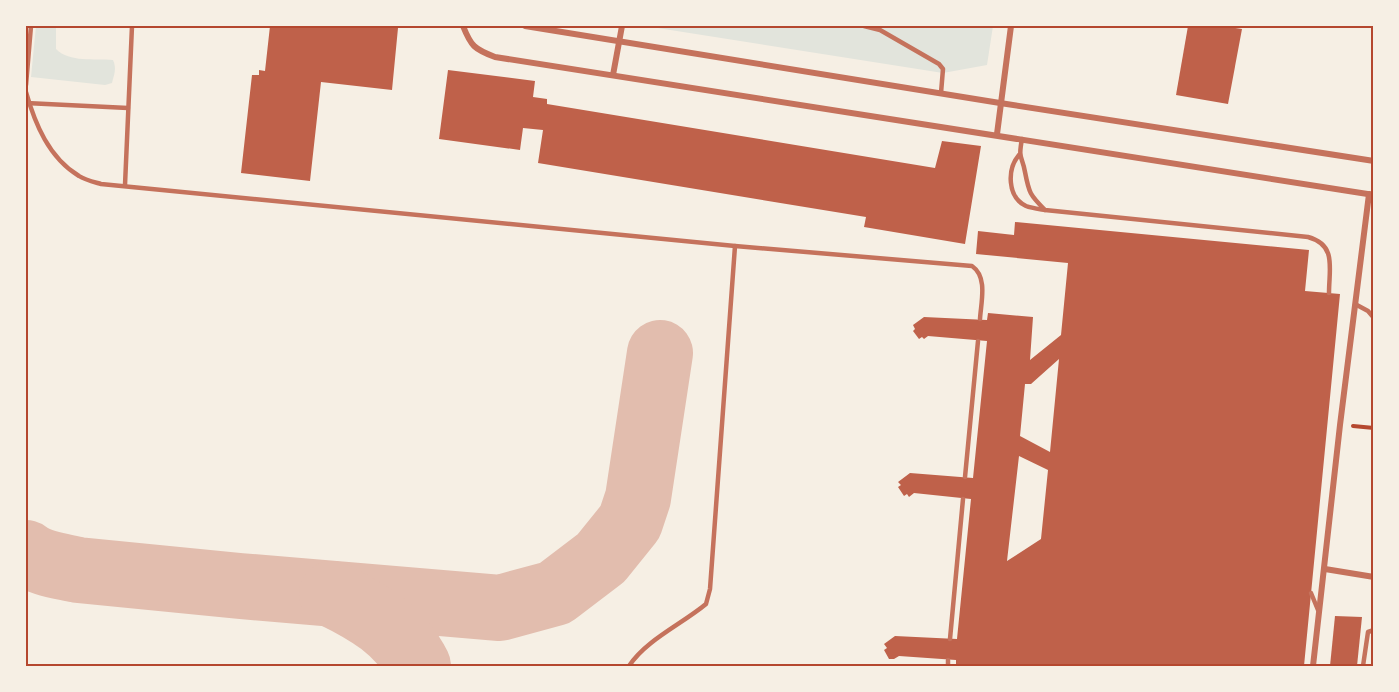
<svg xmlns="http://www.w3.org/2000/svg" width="1399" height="692" viewBox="0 0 1399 692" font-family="Quicksand,sans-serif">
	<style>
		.green { fill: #e2e4dc }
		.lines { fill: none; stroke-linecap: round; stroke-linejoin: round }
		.taxiway { stroke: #e2bdae; stroke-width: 66 }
		.building { fill: #bf614a; fill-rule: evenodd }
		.path { stroke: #b5482f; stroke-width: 4 }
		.service { stroke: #c5725c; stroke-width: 4.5 }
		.minor { stroke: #c5725c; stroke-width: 6 }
		.neatline { fill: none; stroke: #b5482f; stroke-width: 2 }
	</style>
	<rect width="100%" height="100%" fill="#f6efe4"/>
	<g class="green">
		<path d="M36,26H56V49C70,63 94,58 113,60C117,69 114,74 112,83L105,85L31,77Z"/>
		<path d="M645,26H993L987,65L943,73Z"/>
	</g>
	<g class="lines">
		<g class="taxiway">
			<path d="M26,553C40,564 61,566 78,570L240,586L500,608L555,593L601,558L630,522L638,498L660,353"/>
			<path d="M332,594C367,611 400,630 418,666"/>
		</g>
	</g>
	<g class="building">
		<path d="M270,26H375L398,28L392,90L321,82L310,181L241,173L252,75H259V70L265,71Z"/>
		<path d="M1188,26H1222L1242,29L1228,104L1176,95Z"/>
		<path d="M448,70L535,81L533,97L547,99V104L935,168L942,141L981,146L965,244L864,227L866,217L538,163L543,130L523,128L520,150L439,139Z"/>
		<path d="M1015,222L1309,250L1305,291L1340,294L1304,666H956V660L899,656L894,659H889L884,650L887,648L884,644L895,636L957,639L971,499L914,493L909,497L907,494L904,496L898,487L901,485L898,482L910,473L973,478L987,341L928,336L924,339L922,337L919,339L913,331L915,329L913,325L924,317L987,320L988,313L1033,317L1030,360L1061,335L1068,263L976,254L978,231L1014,235ZM1059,359L1050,452L1020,436L1025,384H1031ZM1019,456L1048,470L1041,539L1007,561Z"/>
		<path d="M1335,616L1362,617L1357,666H1330Z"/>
	</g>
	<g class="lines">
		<path class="path" d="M1353,426L1374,428"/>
		<g class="service">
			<path d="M864,26L880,30L939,64L943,69L941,93"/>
			<path d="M26,85L31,26"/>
			<path d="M26,92C35,124 49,158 79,176C85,180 94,182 101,184L735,246L972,266C988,277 981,302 980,319"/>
			<path d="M26,103L128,108"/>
			<path d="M1022,139C1018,160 1022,155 1025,172C1029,193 1030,195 1045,210L1308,237C1337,245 1329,268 1329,293"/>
			<path d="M1019,155C1007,169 1007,197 1026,206C1031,208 1039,209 1045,210"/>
			<path d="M125,185L132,26"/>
			<path d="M1355,304L1368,311L1374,318"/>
			<path d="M965,477L978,341"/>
			<path d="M1311,593L1318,610"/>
			<path d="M950,639L963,499"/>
			<path d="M629,666C646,640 682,624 706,604L710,589L735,246"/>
			<path d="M948,666V660"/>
			<path d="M1363,666L1368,632L1374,630"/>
		</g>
		<g class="minor">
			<path d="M463,26C471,46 474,49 495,57L1374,195"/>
			<path d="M525,26L1000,103L1374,161"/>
			<path d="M613,75L622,26"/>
			<path d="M997,134L1011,26"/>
			<path d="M1325,569L1374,577"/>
			<path d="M1313,666L1340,425L1369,194"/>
		</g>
	</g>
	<rect width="1399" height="692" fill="none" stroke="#f6efe4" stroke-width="54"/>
	<rect x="27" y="27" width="1345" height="638" class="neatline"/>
</svg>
